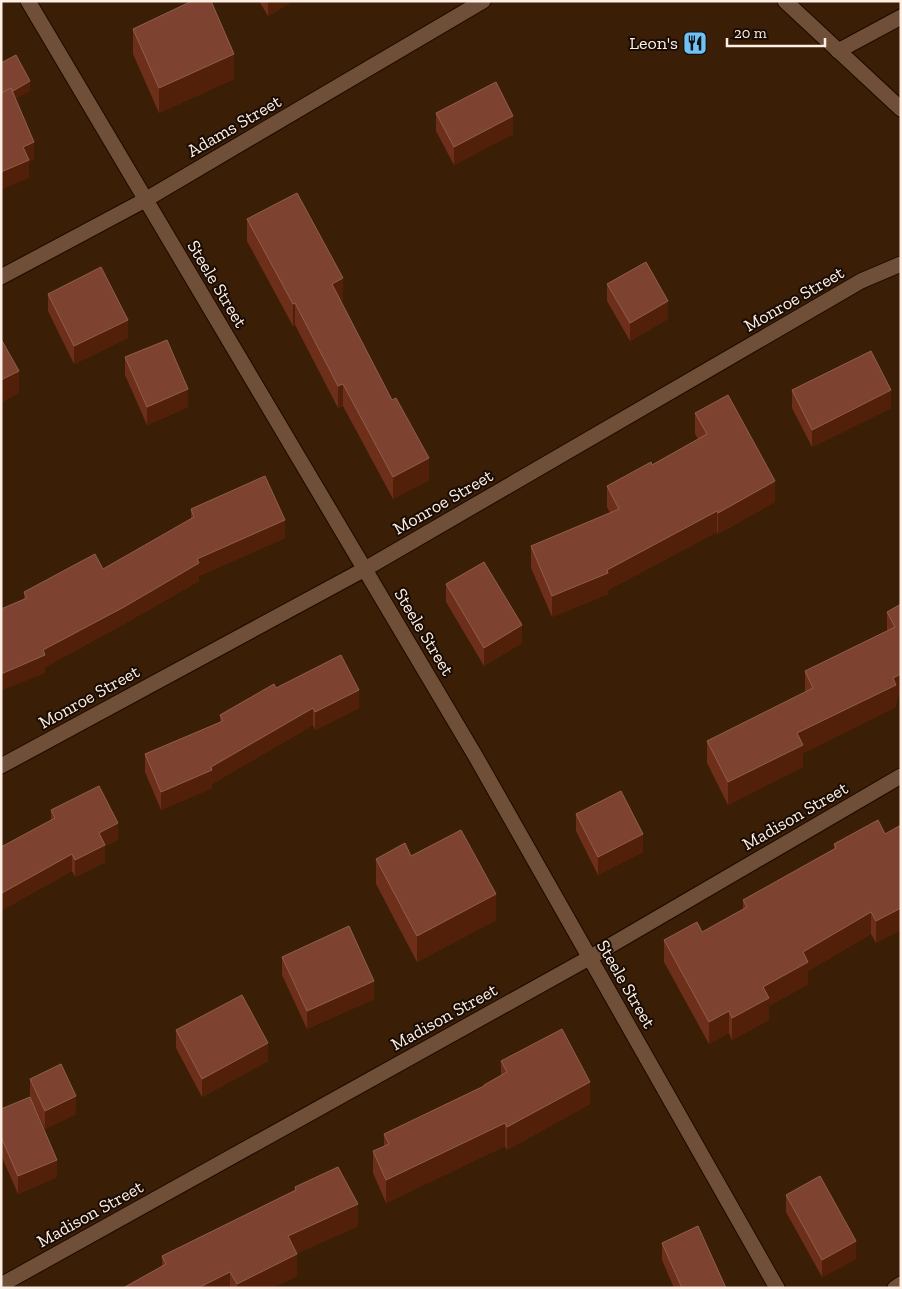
<svg xmlns="http://www.w3.org/2000/svg" width="902" height="1289" viewBox="0 0 902 1289" font-family="'Zilla Slab',serif">
	<style>
		.lines { fill: none; stroke-linecap: round; stroke-linejoin: round }
		.street-casing { stroke: #1d0900; stroke-width: 17 }
		.street { stroke: #704f38; stroke-width: 15 }
		.wall { fill: #6d2e1a }
		.shaded-wall { fill: #521f09 }
		.building { fill: #7d4330; stroke: #915e4c }
		.labels { text-anchor: middle; dominant-baseline: central; stroke-width: 4; stroke-linejoin: round; paint-order: stroke }
		.poi-label { font-size: 18px; fill: #feeee3; stroke: #180c04; text-anchor: end }
		.street-label { font-size: 18px; fill: #feeee3; stroke: #180c04 }
	</style>
	<rect width="100%" height="100%" fill="#3a1e06"/>
	<g class="lines">
		<g class="street-casing">
			<g id="street">
				<path d="M28,1L476,757L777,1288"/>
				<path d="M785,1L901,109"/>
				<path d="M838,51L901,17"/>
				<path d="M1,277L145,200L483,1"/>
				<path d="M1,766L365,569L861,281L901,264"/>
				<path d="M1,1285L589,958L901,776"/>
				<path d="M895,1288L901,1284"/>
			</g>
		</g>
		<use href="#street" class="street"/>
	</g>
	<g class="wall">
		<path d="M259,1H293L268,16Z"/>
		<path d="M133,29L234,79L159,113L133,54Z"/>
		<path d="M436,113L513,134L454,165L436,131Z"/>
		<path d="M247,219L343,300L341,301L429,480L393,499L343,406L338,408L295,325L293,326L247,241Z"/>
		<path d="M607,284L668,319L630,341L607,301Z"/>
		<path d="M48,294L128,338L74,364L48,311Z"/>
		<path d="M125,357L188,407L147,425L125,375Z"/>
		<path d="M792,390L891,408L812,447L792,408Z"/>
		<path d="M695,413L775,502L718,534L717,532L608,590V594L552,617L531,568V546L610,513L607,507V486L652,465L698,439L695,434Z"/>
		<path d="M191,509L285,538L199,576V581L124,624L45,667V673L24,599V592L103,569L191,520Z"/>
		<path d="M446,584L522,643L484,666L446,602Z"/>
		<path d="M901,604L896,707L803,753V767L728,805L707,763V741L805,692V671L887,632V612Z"/>
		<path d="M276,688L359,708L315,730L313,725L212,784V788L161,810L145,772V754L220,722V715Z"/>
		<path d="M51,810L118,840L105,846V862L75,877L72,871L2,910L1,908V847L51,820Z"/>
		<path d="M576,814L643,852L598,875L576,831Z"/>
		<path d="M901,825V930L876,943L871,934L808,971V984L769,1006V1020L732,1040L729,1033L709,1044L664,962V940L702,932L743,910V900L834,849V844L885,834Z"/>
		<path d="M411,856L496,920L417,962L376,884V859Z"/>
		<path d="M282,957L374,999L307,1029L282,975Z"/>
		<path d="M176,1030L268,1061L202,1097L176,1048Z"/>
		<path d="M501,1061L590,1104L507,1150L505,1146L386,1203L373,1173V1151L384,1146V1134L484,1086V1085L501,1075Z"/>
		<path d="M30,1079L76,1114L45,1129L30,1097Z"/>
		<path d="M1,1109L57,1177L18,1194L1,1155Z"/>
		<path d="M295,1187L358,1226L296,1254L297,1276L272,1288H123L162,1267V1256L295,1190Z"/>
		<path d="M786,1195L856,1259L822,1277L786,1212Z"/>
		<path d="M662,1243L726,1288H674L662,1260Z"/>
	</g>
	<g class="shaded-wall">
		<path d="M268,1H293L268,16Z"/>
		<path d="M234,54V79L159,113V88Z"/>
		<path d="M30,81V91L1,107V97Z"/>
		<path d="M513,116V134L454,165V147Z"/>
		<path d="M34,142V160L29,162V178L1,190V172L23,147Z"/>
		<path d="M343,278V300L332,305V284Z"/>
		<path d="M668,301V319L630,341V323Z"/>
		<path d="M295,303V325L293,326V304Z"/>
		<path d="M128,320V338L74,364V346Z"/>
		<path d="M19,371V393L1,403V380Z"/>
		<path d="M343,384V406L338,408V386Z"/>
		<path d="M188,389V407L147,425V407Z"/>
		<path d="M891,390V408L812,447V430Z"/>
		<path d="M429,458V480L393,499V477Z"/>
		<path d="M775,481V502L718,534V513Z"/>
		<path d="M717,511V532L608,590V594L552,617V596L607,570Z"/>
		<path d="M285,520V538L199,576V581L124,624L45,667V673L1,691V674L43,650L197,559Z"/>
		<path d="M522,625V643L484,666V648Z"/>
		<path d="M901,674V696L896,699V707L803,753V767L728,805V782L797,733Z"/>
		<path d="M359,690V708L315,730V712Z"/>
		<path d="M313,708V725L212,784V788L161,810V792L211,767Z"/>
		<path d="M118,823V840L105,846V862L75,877V860L99,833Z"/>
		<path d="M643,834V852L598,875V857Z"/>
		<path d="M72,854V871L2,910V893Z"/>
		<path d="M496,894V920L417,962V936Z"/>
		<path d="M901,908V930L876,943V921Z"/>
		<path d="M871,912V934L808,971V984L769,1006V1020L732,1040V1018L763,987L803,952Z"/>
		<path d="M374,981V999L307,1029V1011Z"/>
		<path d="M729,1011V1033L709,1044V1022Z"/>
		<path d="M268,1043V1061L202,1097V1079Z"/>
		<path d="M590,1082V1104L507,1150V1127Z"/>
		<path d="M76,1096V1114L45,1129V1111Z"/>
		<path d="M505,1123V1146L386,1203V1180Z"/>
		<path d="M57,1160V1177L18,1194V1176Z"/>
		<path d="M358,1204V1226L288,1258V1236Z"/>
		<path d="M856,1241V1259L822,1277V1260Z"/>
		<path d="M297,1254V1276L272,1288H237V1284Z"/>
		<path d="M230,1272V1288H198Z"/>
	</g>
	<g class="building">
		<path d="M192,1H211L234,54L159,88L133,29Z"/>
		<path d="M16,55L30,81L13,91L11,88L1,93V63Z"/>
		<path d="M496,82L513,116L454,147L436,113Z"/>
		<path d="M11,88L34,142L23,147L29,160L1,172V93Z"/>
		<path d="M297,193L343,278L332,284L392,400L396,398L429,458L393,477L343,384L338,386L295,303L293,304L247,219Z"/>
		<path d="M646,262L668,301L630,323L607,284Z"/>
		<path d="M101,267L128,320L74,346L48,294Z"/>
		<path d="M1,339L19,371L1,380Z"/>
		<path d="M167,340L188,389L147,407L125,357Z"/>
		<path d="M871,351L891,390L812,430L792,390Z"/>
		<path d="M728,395L775,481L718,513L717,511L607,570L608,573L552,596L531,546L619,509L607,486L651,462L652,465L707,434L695,413Z"/>
		<path d="M265,476L285,520L197,559L199,563L124,607L43,650L45,655L1,674V609L27,598L24,592L95,554L103,569L194,517L191,509Z"/>
		<path d="M484,562L522,625L484,648L446,584Z"/>
		<path d="M901,604V674L893,678L896,685L797,733L803,745L728,782L707,741L813,688L805,671L895,627L887,612Z"/>
		<path d="M341,655L359,690L315,712L313,708L211,767L212,770L161,792L145,754L223,721L220,715L274,684L276,688Z"/>
		<path d="M99,786L118,823L99,833L105,845L75,860L72,854L2,893L1,891V847L55,818L51,810Z"/>
		<path d="M621,791L643,834L598,857L576,814Z"/>
		<path d="M878,820L885,834L901,825V908L876,921L871,912L803,952L808,962L763,987L769,998L732,1018L729,1011L709,1022L664,940L697,922L702,932L747,907L743,900L836,848L834,844Z"/>
		<path d="M461,830L496,894L417,936L376,859L405,843L411,856Z"/>
		<path d="M349,926L374,981L307,1011L282,957Z"/>
		<path d="M242,995L268,1043L202,1079L176,1030Z"/>
		<path d="M562,1029L590,1082L507,1127L505,1123L386,1180L373,1151L389,1144L384,1134L484,1086V1085L507,1072L501,1061Z"/>
		<path d="M61,1064L76,1096L45,1111L30,1079Z"/>
		<path d="M30,1097L57,1160L18,1176L1,1137V1109Z"/>
		<path d="M338,1167L358,1204L288,1236L297,1254L237,1284L230,1272L198,1288H123L166,1264L162,1256L296,1190L295,1187Z"/>
		<path d="M820,1176L856,1241L822,1260L786,1195Z"/>
		<path d="M698,1226L726,1288H682L662,1243Z"/>
	</g>
	<defs>
		<g id="restaurant-square" transform="scale(1.25)"><rect x="-9" y="-9" width="18" height="18" rx="4" fill="#6fc2f4" stroke="#180c04"/><path d="M-5-6h1v4h1v-4h1v4h1v-4h1v5L-1.5 .5V6h-2V.5L-5-1ZM5-6V6H3V1.5H1.5Q1.5-4 5-6Z" fill="#111"/></g>
	</defs>
	<g fill-rule="evenodd">
		<use href="#restaurant-square" x="695" y="43"/>
	</g>
	<g class="labels">
		<g class="poi-label">
			<text x="678" y="43">Leon's</text>
		</g>
		<g class="street-label">
			<text transform="translate(234 126) rotate(-30)">Adams Street</text>
			<text transform="translate(217 284) rotate(59)">Steele Street</text>
			<text transform="translate(794 299) rotate(-30)">Monroe Street</text>
			<text transform="translate(443 502) rotate(-30)">Monroe Street</text>
			<text transform="translate(424 632) rotate(59)">Steele Street</text>
			<text transform="translate(89 697) rotate(-29)">Monroe Street</text>
			<text transform="translate(795 816) rotate(-30)">Madison Street</text>
			<text transform="translate(626 984) rotate(60)">Steele Street</text>
			<text transform="translate(444 1017) rotate(-29)">Madison Street</text>
			<text transform="translate(90 1214) rotate(-29)">Madison Street</text>
		</g>
	</g>
	<rect width="902" height="1289" fill="none" stroke="#feeee3" stroke-width="5"/>
	<path d="M727 38v8h98v-8" fill="none" stroke="#feeee3" stroke-width="2.5"/>
	<text x="734" y="38" font-size="15" fill="#feeee3" stroke="#180c04" stroke-width="4" paint-order="stroke">20 m</text>
</svg>
